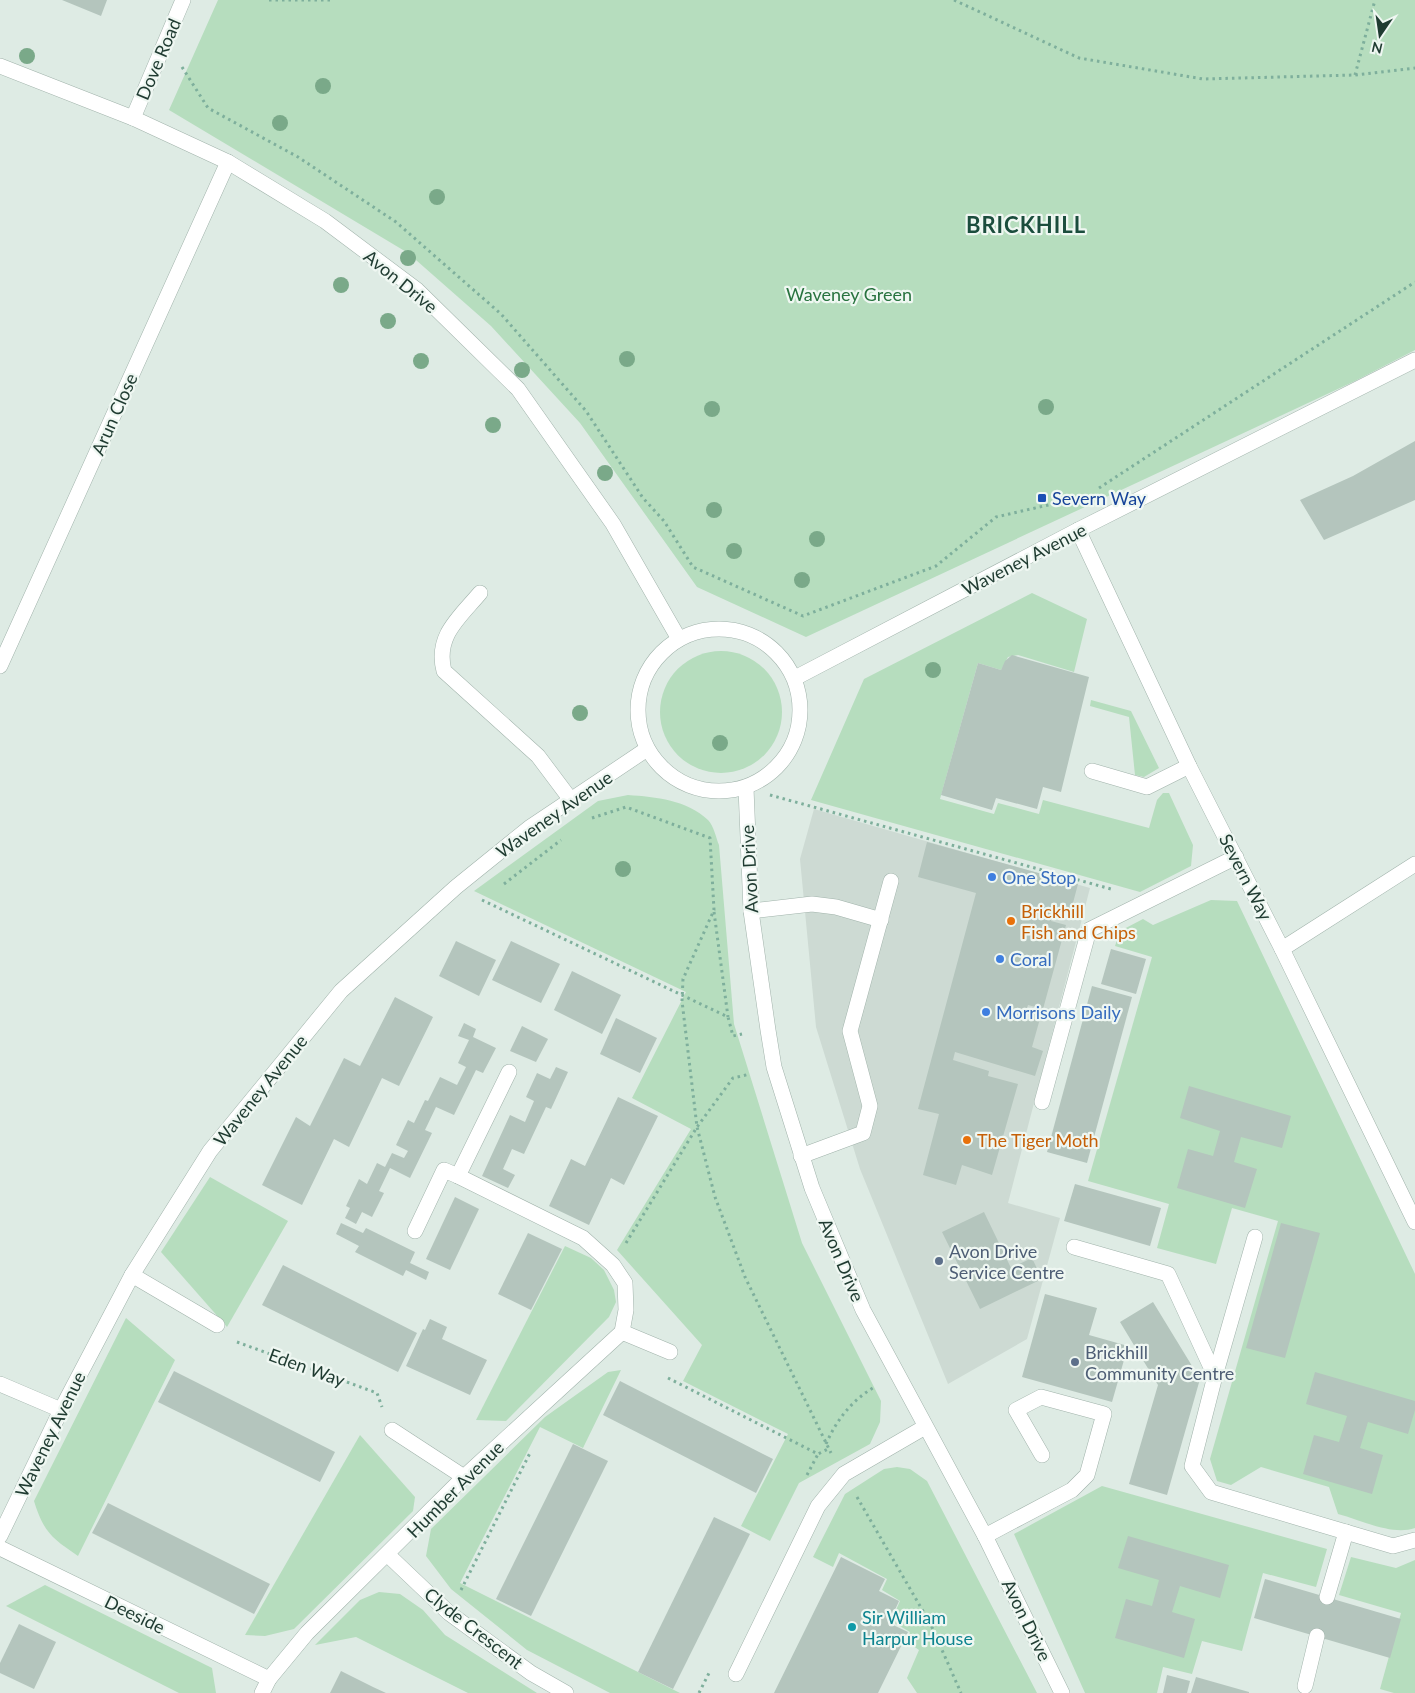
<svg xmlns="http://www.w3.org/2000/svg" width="1415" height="1693" viewBox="0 0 1415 1693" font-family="Lato,sans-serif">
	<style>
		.built { fill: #cddad3 }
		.green { fill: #b6ddbe }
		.building { fill: #b4c5bd }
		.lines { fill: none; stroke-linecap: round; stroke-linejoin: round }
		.service-casing { stroke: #a1b3ab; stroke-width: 16 }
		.minor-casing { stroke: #a1b3ab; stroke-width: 16 }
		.tertiary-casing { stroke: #a1b3ab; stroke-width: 16 }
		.path { stroke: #7eaf9c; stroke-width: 3; stroke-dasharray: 2.5 4; stroke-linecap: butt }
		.service { stroke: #fff; stroke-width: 15 }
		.minor { stroke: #fff; stroke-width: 15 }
		.tertiary { stroke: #fff; stroke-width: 15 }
		.tree { fill: #7aa989 }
		.transit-dot { fill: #1a4fb4; stroke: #eff7f2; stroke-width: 2 }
		.shop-dot { fill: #3f7fe0; stroke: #eff7f2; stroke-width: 2 }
		.food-dot { fill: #e8710a; stroke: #eff7f2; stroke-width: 2 }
		.service-dot { fill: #5c6f8a; stroke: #eff7f2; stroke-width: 2 }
		.culture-dot { fill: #0f9aa8; stroke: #eff7f2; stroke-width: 2 }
		.labels { text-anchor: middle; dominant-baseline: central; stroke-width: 4.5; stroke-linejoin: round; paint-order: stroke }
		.street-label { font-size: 18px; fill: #1f3b31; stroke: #eff7f2 }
		.park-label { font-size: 18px; fill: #28733f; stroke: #eff7f2 }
		.transit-label { font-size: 18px; fill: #164399; stroke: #eff7f2; text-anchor: start }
		.shop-label { font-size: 18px; fill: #366cbe; stroke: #eff7f2; text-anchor: start }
		.food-label { font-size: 18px; fill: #c56008; stroke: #eff7f2; text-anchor: start }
		.service-label { font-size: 18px; fill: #4e5e75; stroke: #eff7f2; text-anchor: start }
		.culture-label { font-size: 18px; fill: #0d838f; stroke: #eff7f2; text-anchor: start }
		.district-label { font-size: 22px; font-weight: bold; letter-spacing: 1px; fill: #1b4d3d; stroke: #eff7f2 }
	</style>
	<rect width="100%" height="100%" fill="#deebe4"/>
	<path class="built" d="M814,809L1090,888L1008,1203L1060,1218L1027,1339L948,1384L860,1169L816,1027L800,859Z"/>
	<g class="green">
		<path d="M218,0H1415V350L1355,381L806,637L697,587L580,423L491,326L408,253L169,110Z"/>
		<path d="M1032,593L1087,619L1074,672L1018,655L1008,657L1001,670L978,663L940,799L994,814L998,803L1039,814L1043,800L1149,828L1157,800L1163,793H1169L1193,845L1191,866L1140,892L811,800L864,679Z"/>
		<circle cx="721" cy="712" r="61"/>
		<path d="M1091,700L1131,711L1159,768L1144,777L1135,775L1129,717L1090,706Z"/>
		<path d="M628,795C656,797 687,800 708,820C714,826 716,838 719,845L734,1024L802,1243L881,1401L880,1422L870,1444L799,1483L770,1541L741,1526L788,1434L683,1381L702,1345L617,1250L691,1129L632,1098L686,992L474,891L598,801Z"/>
		<path d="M1211,900L1237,901L1415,1274V1528C1392,1536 1361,1520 1338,1514L1329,1487L1261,1467L1231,1485L1217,1481L1210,1459L1278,1221L1232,1208L1216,1264L1157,1248L1169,1204L1088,1181L1152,957L1115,946L1120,931L1143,919L1153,925Z"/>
		<path d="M210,1177L288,1221L227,1327L161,1252Z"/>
		<path d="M565,1246L591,1258L604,1270L614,1290L616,1302L609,1317L506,1421L476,1420Z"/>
		<path d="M126,1318L175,1360L78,1556C52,1538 44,1533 34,1501Z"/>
		<path d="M621,1370L583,1448L540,1427L460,1583L680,1693H610L527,1650L451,1589L426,1556L431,1529L545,1417L608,1372Z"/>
		<path d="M360,1435L415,1497L413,1511L294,1629L265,1636L245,1635Z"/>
		<path d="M897,1467L910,1469L927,1481L1037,1693H917L907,1678L919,1650L906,1641L910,1632L891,1621L900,1601L882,1590L887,1579L839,1553L833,1567L813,1557L845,1494L884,1469Z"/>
		<path d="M1102,1486L1327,1549L1316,1587L1263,1573L1242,1651L1202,1641L1192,1674L1163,1667L1157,1693H1085L1014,1534Z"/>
		<path d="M1351,1557L1396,1568L1415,1560V1693H1394L1380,1689L1401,1613L1339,1595Z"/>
		<path d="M45,1585L212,1668L216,1693H179L6,1606Z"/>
		<path d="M379,1592L400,1594L423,1610L445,1635L537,1693H468L356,1637L315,1645L360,1600Z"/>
	</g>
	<g class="building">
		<path d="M62,0H107L101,16Z"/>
		<path d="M1415,441V500L1324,540L1300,500L1353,476Z"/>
		<path d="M1012,655L1089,677L1061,792L1043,787L1037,809L996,798L992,810L941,795L978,663L1001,670L1005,661Z"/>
		<path d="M927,842L1078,884L1069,918L1053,914L1051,921L1066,925L1043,1009L1028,1005L1026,1011L1041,1015L1032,1047L1043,1051L1035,1076L955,1052L953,1060L989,1071L988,1076L1018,1084L992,1175L962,1165L956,1185L923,1175L939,1114L918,1109L976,893L918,877Z"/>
		<path d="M456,941L496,960L479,996L439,976Z"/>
		<path d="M511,941L560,964L541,1003L492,980Z"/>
		<path d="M1111,949L1146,959L1136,994L1101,984Z"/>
		<path d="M572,971L621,995L602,1034L554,1010Z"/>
		<path d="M1092,986L1132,997L1087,1163L1047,1152Z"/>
		<path d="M395,997L433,1017L399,1086L382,1078L349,1147L334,1139L302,1205L262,1185L296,1117L310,1126L344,1058L360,1066Z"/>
		<path d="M616,1018L657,1038L640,1073L600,1054Z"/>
		<path d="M464,1023L476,1029L473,1037L496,1048L483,1073L476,1070L454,1115L436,1107L425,1130L432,1133L410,1178L390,1168L379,1191L384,1193L372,1217L362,1212L356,1224L345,1218L350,1208L346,1206L359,1179L367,1184L377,1163L385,1167L392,1153L404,1158L408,1151L396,1145L408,1120L414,1123L425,1100L428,1101L440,1077L457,1085L466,1067L458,1063L469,1040L458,1036Z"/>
		<path d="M522,1026L548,1039L536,1062L510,1051Z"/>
		<path d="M556,1067L568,1072L551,1109L546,1107L524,1154L512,1149L503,1169L515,1175L508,1188L482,1176L510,1115L525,1122L534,1101L526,1097L537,1073L550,1079Z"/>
		<path d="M1189,1086L1291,1116L1282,1148L1241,1137L1234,1162L1257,1169L1245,1208L1177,1188L1188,1149L1213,1156L1220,1131L1180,1118Z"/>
		<path d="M618,1097L658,1116L624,1185L611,1178L589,1225L549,1206L571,1159L585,1166Z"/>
		<path d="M1075,1184L1161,1208L1150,1246L1064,1221Z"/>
		<path d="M455,1197L479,1209L450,1270L426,1259Z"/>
		<path d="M984,1212L1011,1268L1032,1258L1042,1279L980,1309L942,1232Z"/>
		<path d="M341,1223L363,1233L366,1228L415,1252L410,1263L429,1272L426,1280L406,1270L403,1276L355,1252L359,1246L336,1234Z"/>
		<path d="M1281,1223L1320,1233L1285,1358L1246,1348Z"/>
		<path d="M528,1233L562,1249L531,1310L498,1294Z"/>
		<path d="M283,1265L417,1333L398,1372L262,1305Z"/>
		<path d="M1045,1294L1097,1308L1089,1335L1128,1346L1112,1402L1022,1377Z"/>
		<path d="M1153,1302L1200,1379L1167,1495L1129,1484L1158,1385L1120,1322Z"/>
		<path d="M430,1319L447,1327L442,1339L487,1360L470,1395L406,1366L423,1329L425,1330Z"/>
		<path d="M174,1371L335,1452L320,1482L158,1402Z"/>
		<path d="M1315,1372L1415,1401V1410L1408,1434L1368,1422L1360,1448L1383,1455L1372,1494L1303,1474L1314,1435L1339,1442L1347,1416L1306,1404Z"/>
		<path d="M620,1381L773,1459L756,1493L603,1415Z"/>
		<path d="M573,1444L608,1461L531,1616L496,1599Z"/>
		<path d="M108,1503L270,1584L254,1614L92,1533Z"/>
		<path d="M714,1517L750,1534L673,1689L638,1672Z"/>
		<path d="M1128,1536L1229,1565L1220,1598L1180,1586L1172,1612L1195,1619L1184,1658L1115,1638L1126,1599L1152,1606L1159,1580L1118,1568Z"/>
		<path d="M841,1557L885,1579L879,1591L899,1601L889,1623L908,1632L878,1693H774Z"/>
		<path d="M1265,1579L1401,1619L1390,1658L1254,1618Z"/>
		<path d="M19,1624L56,1642L34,1689L0,1673V1663Z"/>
		<path d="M341,1671L373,1687L386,1693H330Z"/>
		<path d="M1167,1675L1190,1681L1187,1693H1163Z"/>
		<path d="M1196,1677L1249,1692V1693H1191Z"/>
	</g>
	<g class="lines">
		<g class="service-casing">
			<g id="service">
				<path d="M480,593C459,618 435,636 444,671L538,756L571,800"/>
				<path d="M1092,771L1147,787L1189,766"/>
				<path d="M751,911L812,904L836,907L881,920"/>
				<path d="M1042,1102L1089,930L1236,857"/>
				<path d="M801,1156L863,1133L870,1106L850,1031L891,881"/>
				<path d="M458,1176L509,1072"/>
				<path d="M415,1231L444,1170L458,1176L583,1238L613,1265L625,1283L626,1310L622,1332"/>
				<path d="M1074,1247L1168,1274L1215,1376L1192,1466L1211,1492L1393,1546L1415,1540"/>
				<path d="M132,1275L217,1325"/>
				<path d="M1215,1376L1255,1237"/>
				<path d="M392,1430L464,1477"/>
				<path d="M985,1536L1072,1490L1087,1475L1104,1414L1041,1397L1016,1410L1042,1455"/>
				<path d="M1327,1597L1346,1532"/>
				<path d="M736,1674L818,1506L844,1474L925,1427"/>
				<path d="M1305,1686L1317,1636"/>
			</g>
		</g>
		<g class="minor-casing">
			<g id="minor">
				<path d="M133,118L183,0"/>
				<path d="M1078,530L1189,766L1282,949L1415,1222"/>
				<path d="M0,666L228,162"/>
				<path d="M1282,949L1415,864"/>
				<path d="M0,1384L61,1410"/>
				<path d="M0,1536L61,1410L132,1275L210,1151L341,991L456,887L529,828L647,749"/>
				<path d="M0,1548L269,1679"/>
				<path d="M388,1555L449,1613L531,1673L566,1693"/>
				<path d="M262,1693L269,1679L307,1633L464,1477L622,1332L670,1352"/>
			</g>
		</g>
		<g class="tertiary-casing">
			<g id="tertiary">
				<path d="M0,66L133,118L228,162L325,221L417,290L518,389L613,524L679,639"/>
				<circle cx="719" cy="710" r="81"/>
				<path d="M795,678L1078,530L1415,360"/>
				<path d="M746,788L751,911L768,1030L774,1067L812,1188L863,1310L985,1536L1062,1693"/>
			</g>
		</g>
		<g class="path">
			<path d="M269,0H334"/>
			<path d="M954,0L1079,58L1203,79L1355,75L1415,68"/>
			<path d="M182,67L208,108L298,157L396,222L501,314L586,411L643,498L664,521L693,567L803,616L936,566L996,517L1083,497"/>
			<path d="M1355,75L1375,0"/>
			<path d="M1099,488L1415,282"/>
			<path d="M770,795L1111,889"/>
			<path d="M592,818L626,807L710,838L714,910L683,979L682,1001L697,1127L715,1197L745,1277L831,1453"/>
			<path d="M504,884L561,840"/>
			<path d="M482,900L728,1017L733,1036L742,1034"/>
			<path d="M714,912L728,1017"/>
			<path d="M626,1243L697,1127L733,1078L750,1074"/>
			<path d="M237,1342L377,1393L382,1407"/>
			<path d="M668,1378L818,1454L828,1449"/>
			<path d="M826,1444C837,1419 852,1400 876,1386"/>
			<path d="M807,1475L818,1454"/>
			<path d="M857,1497L931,1625L961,1693"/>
			<path d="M461,1590L530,1453"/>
			<path d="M699,1693L710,1671"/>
		</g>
		<use href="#service" class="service"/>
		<use href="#minor" class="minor"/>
		<use href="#tertiary" class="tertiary"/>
	</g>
	<g class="tree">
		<circle cx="27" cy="56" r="8"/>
		<circle cx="323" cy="86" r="8"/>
		<circle cx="280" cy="123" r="8"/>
		<circle cx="437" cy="197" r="8"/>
		<circle cx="408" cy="258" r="8"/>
		<circle cx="341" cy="285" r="8"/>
		<circle cx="388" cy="321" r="8"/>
		<circle cx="627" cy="359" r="8"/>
		<circle cx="421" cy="361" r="8"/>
		<circle cx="522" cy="370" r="8"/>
		<circle cx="1046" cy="407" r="8"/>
		<circle cx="712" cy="409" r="8"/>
		<circle cx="493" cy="425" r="8"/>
		<circle cx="605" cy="473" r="8"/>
		<circle cx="714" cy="510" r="8"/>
		<circle cx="817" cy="539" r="8"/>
		<circle cx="734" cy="551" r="8"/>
		<circle cx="802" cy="580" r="8"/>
		<circle cx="933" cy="670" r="8"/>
		<circle cx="580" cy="713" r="8"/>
		<circle cx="720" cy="743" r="8"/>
		<circle cx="623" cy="869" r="8"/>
	</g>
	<rect class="transit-dot" x="1037" y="493" width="10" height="10" rx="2.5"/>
	<g class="shop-dot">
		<circle cx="992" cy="877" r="5"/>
		<circle cx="1000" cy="959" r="5"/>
		<circle cx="986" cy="1012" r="5"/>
	</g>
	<g class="food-dot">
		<circle cx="1011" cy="921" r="5"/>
		<circle cx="967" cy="1140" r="5"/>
	</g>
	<g class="service-dot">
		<circle cx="939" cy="1261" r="5"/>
		<circle cx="1075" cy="1362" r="5"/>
	</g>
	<circle class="culture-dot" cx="852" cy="1627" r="5"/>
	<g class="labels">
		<g class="street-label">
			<text transform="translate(158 59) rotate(-67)">Dove Road</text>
			<text transform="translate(401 281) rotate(39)">Avon Drive</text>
			<text transform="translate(114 414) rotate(-66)">Arun Close</text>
			<text transform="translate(1024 559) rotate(-27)">Waveney Avenue</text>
			<text transform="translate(554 814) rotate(-35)">Waveney Avenue</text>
			<text transform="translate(749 869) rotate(-93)">Avon Drive</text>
			<text transform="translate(1246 877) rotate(63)">Severn Way</text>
			<text transform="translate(260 1090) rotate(-51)">Waveney Avenue</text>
			<text transform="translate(842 1260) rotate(67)">Avon Drive</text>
			<text transform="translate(307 1367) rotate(20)">Eden Way</text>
			<text transform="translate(50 1434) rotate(-64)">Waveney Avenue</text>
			<text transform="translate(455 1489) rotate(-45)">Humber Avenue</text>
			<text transform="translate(135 1614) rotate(26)">Deeside</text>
			<text transform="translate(1027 1620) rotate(64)">Avon Drive</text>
			<text transform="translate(474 1628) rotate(38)">Clyde Crescent</text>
		</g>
		<g class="park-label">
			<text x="849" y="294">Waveney Green</text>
		</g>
		<g class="transit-label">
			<text x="1052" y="498">Severn Way</text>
		</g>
		<g class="shop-label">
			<text x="1002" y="877">One Stop</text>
			<text x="1010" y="959">Coral</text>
			<text x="996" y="1012">Morrisons Daily</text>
		</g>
		<g class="food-label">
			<text x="1021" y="911">Brickhill<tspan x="1021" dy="21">Fish and Chips</tspan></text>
			<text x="977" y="1140">The Tiger Moth</text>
		</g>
		<g class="service-label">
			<text x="949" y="1251">Avon Drive<tspan x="949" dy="21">Service Centre</tspan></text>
			<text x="1085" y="1352">Brickhill<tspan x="1085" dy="21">Community Centre</tspan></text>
		</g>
		<g class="culture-label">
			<text x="862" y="1617">Sir William<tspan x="862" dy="21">Harpur House</tspan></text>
		</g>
		<g class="district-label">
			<text x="1026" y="224">BRICKHILL</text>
		</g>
	</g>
	<g transform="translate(1380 35) rotate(193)" stroke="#eff7f2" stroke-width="4" paint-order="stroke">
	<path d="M0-4L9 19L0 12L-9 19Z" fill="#1f3b31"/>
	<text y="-8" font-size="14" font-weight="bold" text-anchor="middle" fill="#1f3b31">N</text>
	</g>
</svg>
